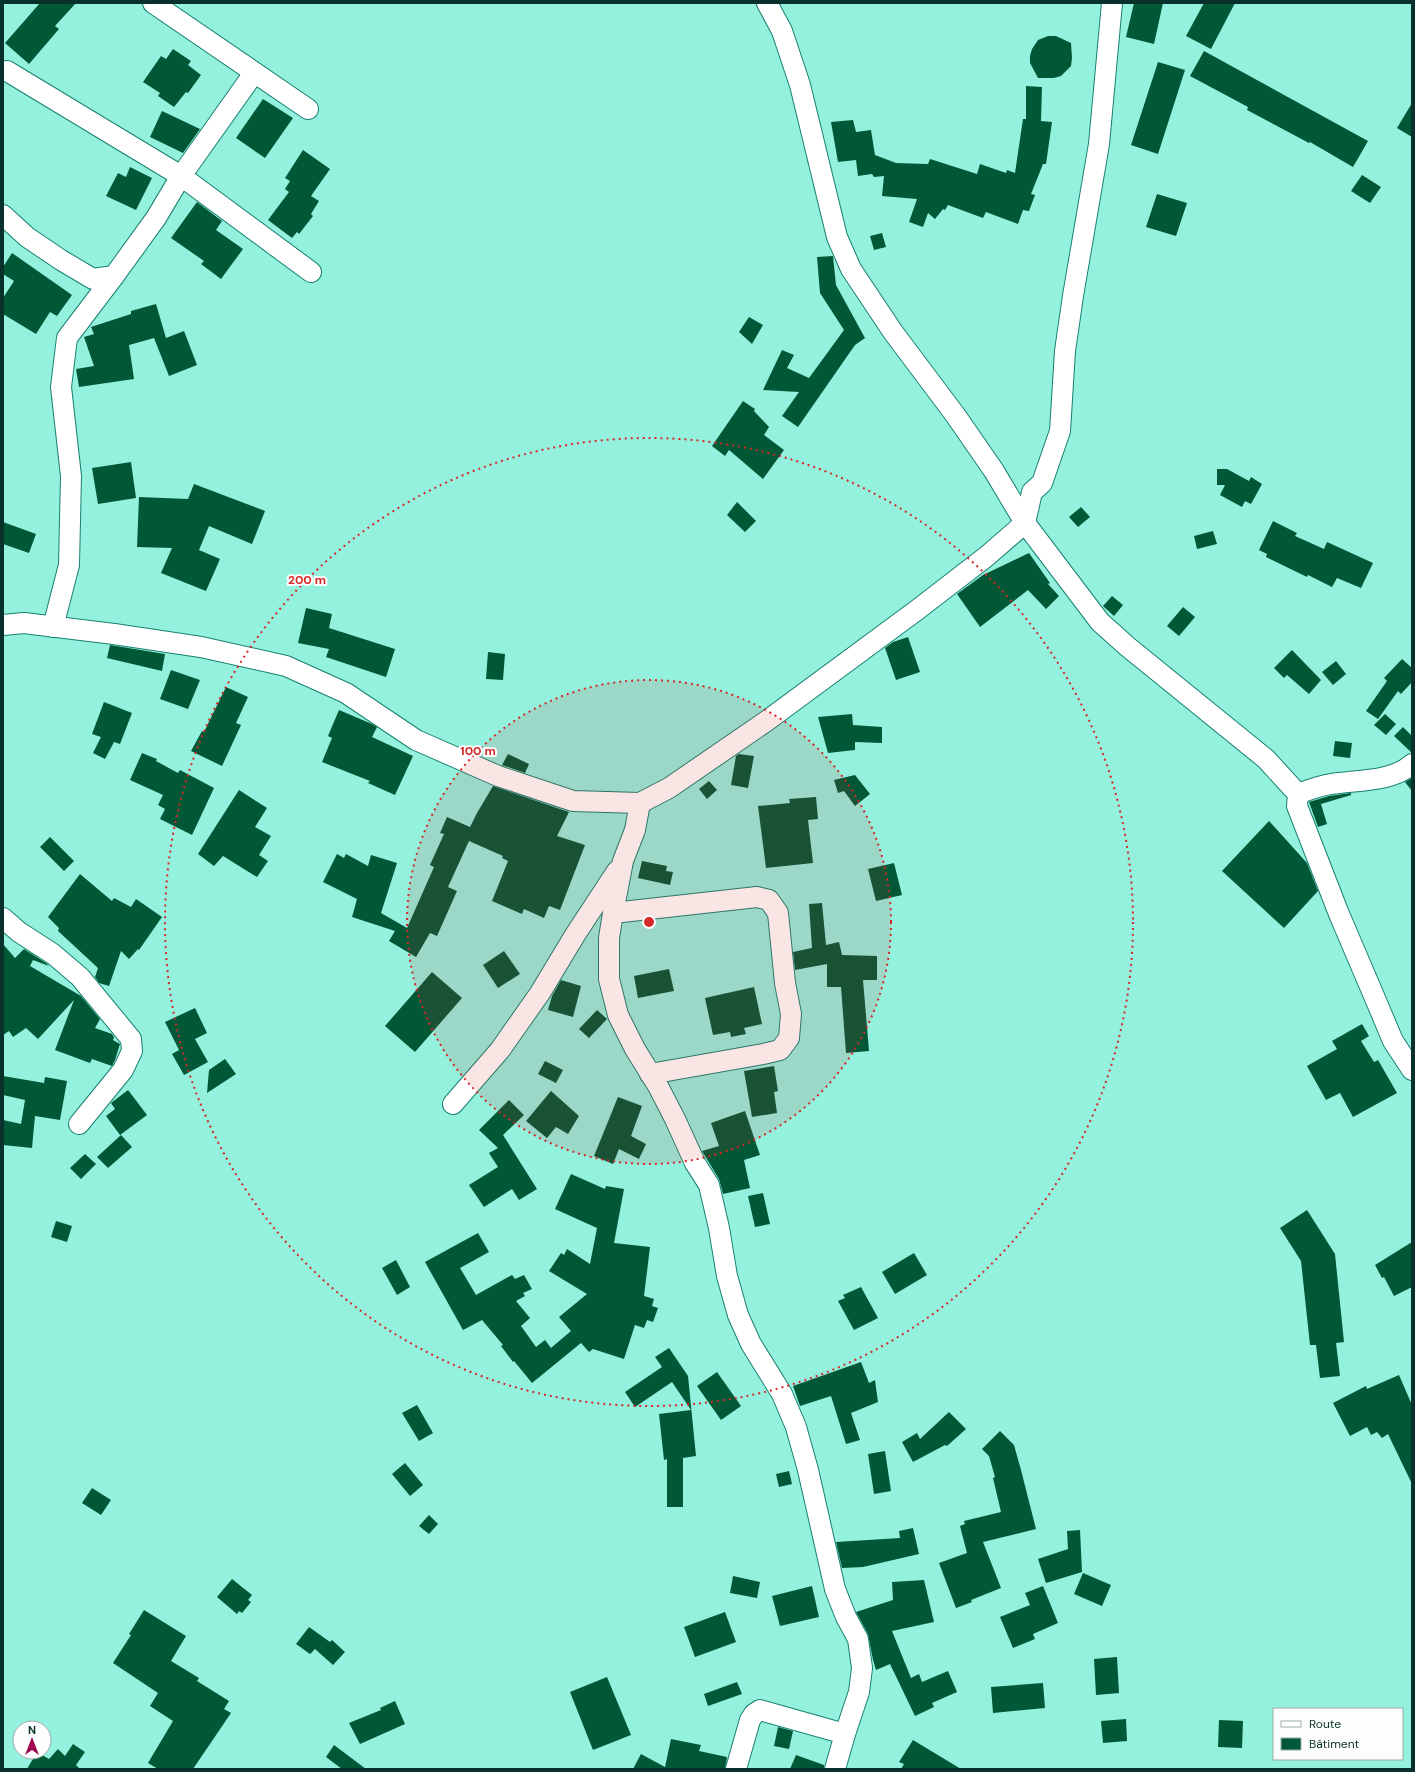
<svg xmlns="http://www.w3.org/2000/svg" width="1415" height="1772" viewBox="0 0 1415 1772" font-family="'DM Sans',sans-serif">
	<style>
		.building { fill: #005837 }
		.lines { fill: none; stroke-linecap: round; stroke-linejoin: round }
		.minor-casing { stroke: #188071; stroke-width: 22 }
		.minor { stroke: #fff; stroke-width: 20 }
		.ring { fill: none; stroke: #d62828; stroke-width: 2; stroke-dasharray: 2 4 }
		.centre { fill: #d62828; stroke: #fdfdfd; stroke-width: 2 }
		.ring-label { font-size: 12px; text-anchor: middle; font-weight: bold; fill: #d62828; stroke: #fdfdfd; stroke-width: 4; stroke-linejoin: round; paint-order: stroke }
	</style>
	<rect width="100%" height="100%" fill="#94f1de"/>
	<g class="building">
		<path d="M40,3H76L55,26L59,29L29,64L5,43Z"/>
		<path d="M1134,3H1163L1154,44L1126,37Z"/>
		<path d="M1204,3H1235L1211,49L1186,36Z"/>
		<path d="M1048,36H1056L1071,43L1072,58L1071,66L1061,76L1054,78H1038L1030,63V56L1032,49L1038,40Z"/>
		<path d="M173,49L191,61L188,65L201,75L188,93L186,92L174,107L158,96L160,93L143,82L161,56L166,59Z"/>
		<path d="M1204,51L1368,141L1353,167L1310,142L1309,143L1247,110L1248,107L1190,76Z"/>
		<path d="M1158,62L1185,70L1158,154L1131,145Z"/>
		<path d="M1026,86L1042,87L1041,121L1052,122L1046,164H1043L1031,194L1035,195L1029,211L1023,210L1018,224L986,212L983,218L948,205L945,210L943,209L935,219L928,213L923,227L909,222L917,199L882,196L884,176L874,177L872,174L858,176L856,160L838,162L831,122L853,120L856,132L871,130L875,155L896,163L928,164L930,159L977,174L980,164L1006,173L1007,170L1015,173L1023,119H1026Z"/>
		<path d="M263,99L293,118L265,158L236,138Z"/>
		<path d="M1412,103V137L1397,128Z"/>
		<path d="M162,111L200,129L183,153L150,137Z"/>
		<path d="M303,150L330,169L311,196L319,201L311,214L313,216L299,234L297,232L292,238L268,220L289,192L285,189L290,181L285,178Z"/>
		<path d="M130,167L152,178L136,210L106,196L118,173L126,177Z"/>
		<path d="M1362,175L1381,187L1370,203L1351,191Z"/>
		<path d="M1157,194L1187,203L1176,236L1146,227Z"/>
		<path d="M197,202L222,221L216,230L243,249L221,279L201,264L204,261L171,238Z"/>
		<path d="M882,233L886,247L874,250L870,236Z"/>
		<path d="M12,253L72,295L57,316L50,312L36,334L3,314V298L14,281L3,274V267Z"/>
		<path d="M833,256L836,285L865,338L855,345L798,427L782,416L799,392L763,390L782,350L794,355L787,368L809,378L844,330L820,293L817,257Z"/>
		<path d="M156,304L166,338L184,331L197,365L169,376L154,338L129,345L134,379L79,387L76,369L94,366L84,337L94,334L91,327L131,314V311Z"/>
		<path d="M749,317L763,325L752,344L739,332Z"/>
		<path d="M743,401L755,409L754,411L769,427L764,435L784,450L763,479L729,450L725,456L712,446Z"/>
		<path d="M131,462L136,498L98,504L92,468Z"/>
		<path d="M1217,469H1227L1249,481L1251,477L1262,484L1251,504L1245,501L1242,507L1220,495L1225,485H1217Z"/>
		<path d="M194,484L265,511L252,544L209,526L199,550L220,559L206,591L161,573L172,548L137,547L139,497L188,499Z"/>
		<path d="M737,502L756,521L745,532L727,515Z"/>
		<path d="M1081,507L1090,517L1078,527L1069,517Z"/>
		<path d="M1273,521L1297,533L1295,536L1324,549L1327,542L1373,563L1361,588L1337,578L1332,587L1308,575L1307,577L1266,557L1267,554L1259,550Z"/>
		<path d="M3,522L36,534L29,553L3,544Z"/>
		<path d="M1213,531L1217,544L1197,549L1194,536Z"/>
		<path d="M1029,553L1050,583L1048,584L1059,596L1046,609L1028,590L980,627L957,594L983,575Z"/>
		<path d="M1112,596L1123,605L1114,616L1103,606Z"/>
		<path d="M1183,607L1195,617L1179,636L1167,626Z"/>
		<path d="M306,608L332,614L329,628L395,649L386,677L326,657L329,649L298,643Z"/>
		<path d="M908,637L920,672L896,680L885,648L893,642Z"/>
		<path d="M110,645L165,654L162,671L107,658Z"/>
		<path d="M1292,650L1321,680L1309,694L1287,675L1284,678L1274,668Z"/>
		<path d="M488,652L505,654L503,680L486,679Z"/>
		<path d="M1402,659L1412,668V682L1401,694L1398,691L1378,719L1366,711L1387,681L1384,678Z"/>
		<path d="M1336,661L1346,674L1333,685L1322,672Z"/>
		<path d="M171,670L200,680L188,709L160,699Z"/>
		<path d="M226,687L248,697L236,723L241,725L222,766L191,751L202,731L204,732Z"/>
		<path d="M104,702L132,713L120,744L114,742L105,759L93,753L101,737L92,734Z"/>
		<path d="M339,710L372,724L377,727L372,737L413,756L395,795L368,783L370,781L322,762L332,738L328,736Z"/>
		<path d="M852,714L853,725L882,727V743L855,742V750L828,753L818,717Z"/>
		<path d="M1385,714L1396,724L1386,735L1374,725Z"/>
		<path d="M1403,727L1412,736V753L1394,736Z"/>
		<path d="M1335,741L1352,743L1350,758L1333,756Z"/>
		<path d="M142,753L157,759L156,761L178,773L180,770L214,788L192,835L160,819L165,809L158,805L163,795L130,780Z"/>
		<path d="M508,754L529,764L525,773L502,765Z"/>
		<path d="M739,754L754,756L748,788L731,785L736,756Z"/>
		<path d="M855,775L870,794L855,806L844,791L838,793L834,780Z"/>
		<path d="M1412,778V791L1405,782Z"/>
		<path d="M709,781L717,790L707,799L699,789Z"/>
		<path d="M493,786L569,812L557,836L585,845L560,910L549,906L544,918L524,909L522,914L492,901L508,861L502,858L503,856L469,841L448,887L457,891L437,936L430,933L416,957L389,941L395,931L352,917L357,899L323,882L337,854L344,858L346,854L368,866L371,855L397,863L381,913L407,928L434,867L430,865L444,834L440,833L447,817L470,827L477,813Z"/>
		<path d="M239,790L267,808L255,827L271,836L259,855L268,861L257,877L223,856L214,866L198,854Z"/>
		<path d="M1351,793V795L1321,804L1327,824L1318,827L1309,802L1329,796Z"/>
		<path d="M816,797L818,819L808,820L813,863L766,868L758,806L790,803L789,799Z"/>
		<path d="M1269,821L1307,863L1318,891L1284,928L1222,871Z"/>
		<path d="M50,837L74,861L64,871L40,847Z"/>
		<path d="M642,861L667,866L666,871L673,872L670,885L638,878Z"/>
		<path d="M894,863L902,895L876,901L868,869Z"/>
		<path d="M80,874L112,901L114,898L131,907L136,899L162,917L139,950L138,949L129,959L121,951L109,986L99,983L95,977L98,968L58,931L59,928L48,917Z"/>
		<path d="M822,903L826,945L839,942L842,955L877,956V980H863L869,1051L846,1053L841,987H827V964L795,970L793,952L812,948L809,904Z"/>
		<path d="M3,944L15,958L24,949L46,963L49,966L33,960L30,966L81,996L100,1019L95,1028L112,1034L114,1037L113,1040L120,1044L115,1060L112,1066L92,1059L90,1063L55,1050L74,1000L38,1039L26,1028L13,1037L9,1031L3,1035Z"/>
		<path d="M504,951L520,974L498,988L483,965Z"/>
		<path d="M669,969L674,991L638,998L634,976Z"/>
		<path d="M432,972L462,998L415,1052L385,1026Z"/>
		<path d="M561,980L581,986L573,1017L548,1010L552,996Z"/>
		<path d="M754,987L762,1024L744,1028L746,1034L731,1037L730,1032L713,1035L705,998Z"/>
		<path d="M195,1008L207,1033L195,1039L208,1062L184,1075L172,1054L179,1050L165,1022Z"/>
		<path d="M597,1010L607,1019L589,1038L579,1029Z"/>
		<path d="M1362,1024L1369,1036L1361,1041L1374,1062L1378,1060L1397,1093L1353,1117L1340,1093L1326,1100L1307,1066L1337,1049L1332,1041Z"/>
		<path d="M225,1059L236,1074L207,1093L209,1070Z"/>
		<path d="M545,1061L563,1070L556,1083L538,1074Z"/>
		<path d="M774,1066L778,1091L774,1092L777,1113L752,1117L744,1071Z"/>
		<path d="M3,1076L44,1083L45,1077L67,1081L60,1120L35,1116L32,1148L3,1145V1120L21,1124L25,1100L3,1095Z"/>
		<path d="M128,1090L147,1115L120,1135L106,1116L115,1109L111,1103Z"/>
		<path d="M551,1091L579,1116L568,1134L556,1127L547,1138L526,1121Z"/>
		<path d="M618,1097L642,1106L631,1136L646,1144L639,1159L619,1149L613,1164L594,1156Z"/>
		<path d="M509,1100L524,1115L503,1135L537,1189L519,1200L512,1189L484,1207L469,1185L498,1167L489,1153L498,1148L479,1130Z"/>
		<path d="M745,1111L760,1155L744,1160L750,1188L723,1194L719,1179L702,1151L719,1146L711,1123Z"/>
		<path d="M121,1135L132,1147L108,1168L97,1157Z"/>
		<path d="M85,1154L96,1164L81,1179L70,1168Z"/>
		<path d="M571,1174L605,1189L606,1186L624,1189L614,1243L650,1247L644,1296L654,1299L652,1306L658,1308L653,1322L647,1320L644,1328L635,1325L624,1359L593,1349L589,1352L581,1343L532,1383L514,1361L513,1362L501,1346L503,1345L482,1320L463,1330L425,1262L478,1233L489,1252L460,1268L476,1295L512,1275L515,1279L524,1275L532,1289L523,1293L525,1296L516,1301L530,1318L521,1326L536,1347L545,1340L551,1348L571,1331L559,1317L587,1294L549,1271L561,1253L564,1255L567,1249L590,1264L597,1228L555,1209Z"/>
		<path d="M763,1193L770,1224L755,1227L748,1196Z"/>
		<path d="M1307,1210L1335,1254L1344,1342L1336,1343L1340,1376L1320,1378L1316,1345H1310L1301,1261L1280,1228Z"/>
		<path d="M56,1221L72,1226L67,1242L51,1237Z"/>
		<path d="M1412,1242V1287L1394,1296L1384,1277L1382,1278L1375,1265Z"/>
		<path d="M914,1253L927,1275L895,1294L882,1272Z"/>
		<path d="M396,1260L410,1287L397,1295L382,1268Z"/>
		<path d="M861,1287L878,1318L854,1330L838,1301L845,1298L843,1295Z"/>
		<path d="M669,1348L688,1376L696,1456L683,1458V1507H667V1459L664,1460L659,1414L691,1410L672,1382L635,1407L625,1392L662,1367L655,1357Z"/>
		<path d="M861,1362L869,1383L875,1380L878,1402L851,1413L860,1440L846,1444L831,1396L800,1406L793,1386Z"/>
		<path d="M717,1372L741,1406L721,1420L697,1386Z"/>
		<path d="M1399,1375L1412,1405V1484L1388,1434L1382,1438L1377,1432L1371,1435L1367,1427L1350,1436L1333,1403L1366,1386L1367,1389Z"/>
		<path d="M417,1405L433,1433L419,1441L402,1413Z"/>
		<path d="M949,1412L966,1429L947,1446L945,1445L913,1462L902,1442L917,1433L920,1439Z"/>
		<path d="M1000,1431L1014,1445L1021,1470L1036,1529L983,1542L1001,1588L971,1600L972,1602L956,1608L939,1563L967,1553L960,1526L965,1524L964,1521L1001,1512L993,1478L995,1477L989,1456L982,1449Z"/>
		<path d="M885,1451L891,1491L874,1494L868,1454Z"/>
		<path d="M405,1463L423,1485L410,1496L392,1474Z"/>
		<path d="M789,1471L792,1484L779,1487L776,1474Z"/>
		<path d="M92,1488L111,1500L101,1515L82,1503Z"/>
		<path d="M429,1515L438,1524L429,1534L419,1526Z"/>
		<path d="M913,1528L919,1554L863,1567L842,1568L836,1542L900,1538L899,1531Z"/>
		<path d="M1080,1530L1082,1572L1046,1583L1038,1559L1068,1549L1067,1531Z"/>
		<path d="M1083,1573L1111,1585L1102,1606L1074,1594Z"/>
		<path d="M733,1576L760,1582L757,1598L730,1593Z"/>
		<path d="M232,1579L252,1595L248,1600L251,1602L242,1613L239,1611L237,1614L217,1597Z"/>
		<path d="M924,1580L934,1622L892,1631L911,1678L919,1674L922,1682L948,1671L957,1692L932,1703L934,1707L915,1716L890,1664L876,1670L873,1660L868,1634L856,1612L893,1600L892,1582Z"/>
		<path d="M812,1586L819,1617L780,1626L772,1596Z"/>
		<path d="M1043,1586L1058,1623L1033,1634L1035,1639L1013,1648L1000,1617L1030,1605L1025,1593Z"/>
		<path d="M144,1610L186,1636L171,1661L199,1678L197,1681L229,1701L224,1709L231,1713L193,1769H158L148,1763L173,1721L150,1706L158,1693L113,1663L131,1635L129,1634Z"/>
		<path d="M725,1612L736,1642L695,1657L684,1627Z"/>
		<path d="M309,1627L330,1642L332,1640L345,1652L333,1665L315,1649L310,1654L296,1644Z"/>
		<path d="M1117,1657L1119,1693L1096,1695L1094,1659Z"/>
		<path d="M607,1677L631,1735L593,1750L570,1692Z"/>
		<path d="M737,1682L742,1694L708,1706L704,1694Z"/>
		<path d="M1043,1683L1045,1708L993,1713L991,1687Z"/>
		<path d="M395,1701L405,1724L360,1744L349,1723L381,1710L380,1708Z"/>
		<path d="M1126,1719L1127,1741L1103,1743L1101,1721Z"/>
		<path d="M1219,1720L1243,1721L1242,1748L1218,1747Z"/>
		<path d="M778,1727L793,1731L789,1749L774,1746Z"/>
		<path d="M671,1739L701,1745L699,1751L727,1757L725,1769H633L641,1754L665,1767Z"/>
		<path d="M913,1740L961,1769H901L904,1764L899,1762Z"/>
		<path d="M73,1744L85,1752L76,1765L80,1769H27L37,1752L49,1759L58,1749L65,1756Z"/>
		<path d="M334,1745L366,1769H342L326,1757Z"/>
		<path d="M796,1755L824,1765V1769H790Z"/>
	</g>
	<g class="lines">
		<g class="minor-casing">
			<g id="minor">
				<path d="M153,3L308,109"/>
				<path d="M767,3L782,31L800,85L837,237L851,269L893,332L956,416L994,471L1025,523L1100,622L1128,647L1266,759L1298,794L1297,806L1339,914L1377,1003L1393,1041L1412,1070"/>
				<path d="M7,71L181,176L311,272"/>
				<path d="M3,215L27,237L61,260L93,279L114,276L156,218L181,176L254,73"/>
				<path d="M3,625L24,623L114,634L201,647L286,666L346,693L416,740L498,776L573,801L640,803L669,788L768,720L917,610L987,556L1025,523L1032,492L1042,483L1060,431L1065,351L1073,296L1099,144L1112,3"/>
				<path d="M53,627L69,565L71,476L61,387L67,338L114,276"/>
				<path d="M1298,794C1308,790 1319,786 1331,784C1356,780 1393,782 1412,764"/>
				<path d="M640,803L635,830L623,861L613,913L609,938V979L618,1015L635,1049L658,1086L675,1119L695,1163L709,1185L719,1228L727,1276L738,1315L751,1344L782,1394L796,1427L808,1470L835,1589L846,1617L858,1639L862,1668L859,1692L845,1734L760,1710L754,1714L750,1720L736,1769"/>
				<path d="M613,913L757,897L769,900L778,913L785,983L791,1014L789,1038L780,1050L763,1054L650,1074"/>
				<path d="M3,918L19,932L53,954L80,977L131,1039L132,1051L123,1070L79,1124"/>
				<path d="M453,1104L500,1050L540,993L575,935L617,871"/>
				<path d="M835,1769L845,1734"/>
			</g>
		</g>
		<use href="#minor" class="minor"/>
	</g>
	<circle cx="649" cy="922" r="242" fill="#d62828" fill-opacity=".12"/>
	<g class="ring">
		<circle cx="649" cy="922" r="242"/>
		<circle cx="649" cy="922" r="484"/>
	</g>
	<circle cx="649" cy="922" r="6" class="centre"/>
	<g class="ring-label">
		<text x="307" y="584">200 m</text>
		<text x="478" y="755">100 m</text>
	</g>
	<rect width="1415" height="1772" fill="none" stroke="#07312a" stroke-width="8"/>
	<rect x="1273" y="1708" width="130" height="52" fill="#fdfdfd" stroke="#9baba9"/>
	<rect x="1281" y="1721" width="20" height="6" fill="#ffffff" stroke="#9baba9"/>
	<text x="1309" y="1728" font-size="12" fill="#07312a">Route</text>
	<rect x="1281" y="1738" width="20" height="12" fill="#005837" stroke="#9baba9"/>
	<text x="1309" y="1748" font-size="12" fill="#07312a">Bâtiment</text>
	<g transform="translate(32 1740)"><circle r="19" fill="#fdfdfd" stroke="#9baba9"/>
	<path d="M0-3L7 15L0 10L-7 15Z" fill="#9d0752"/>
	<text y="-6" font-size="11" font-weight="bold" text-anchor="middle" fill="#07312a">N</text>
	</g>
</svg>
